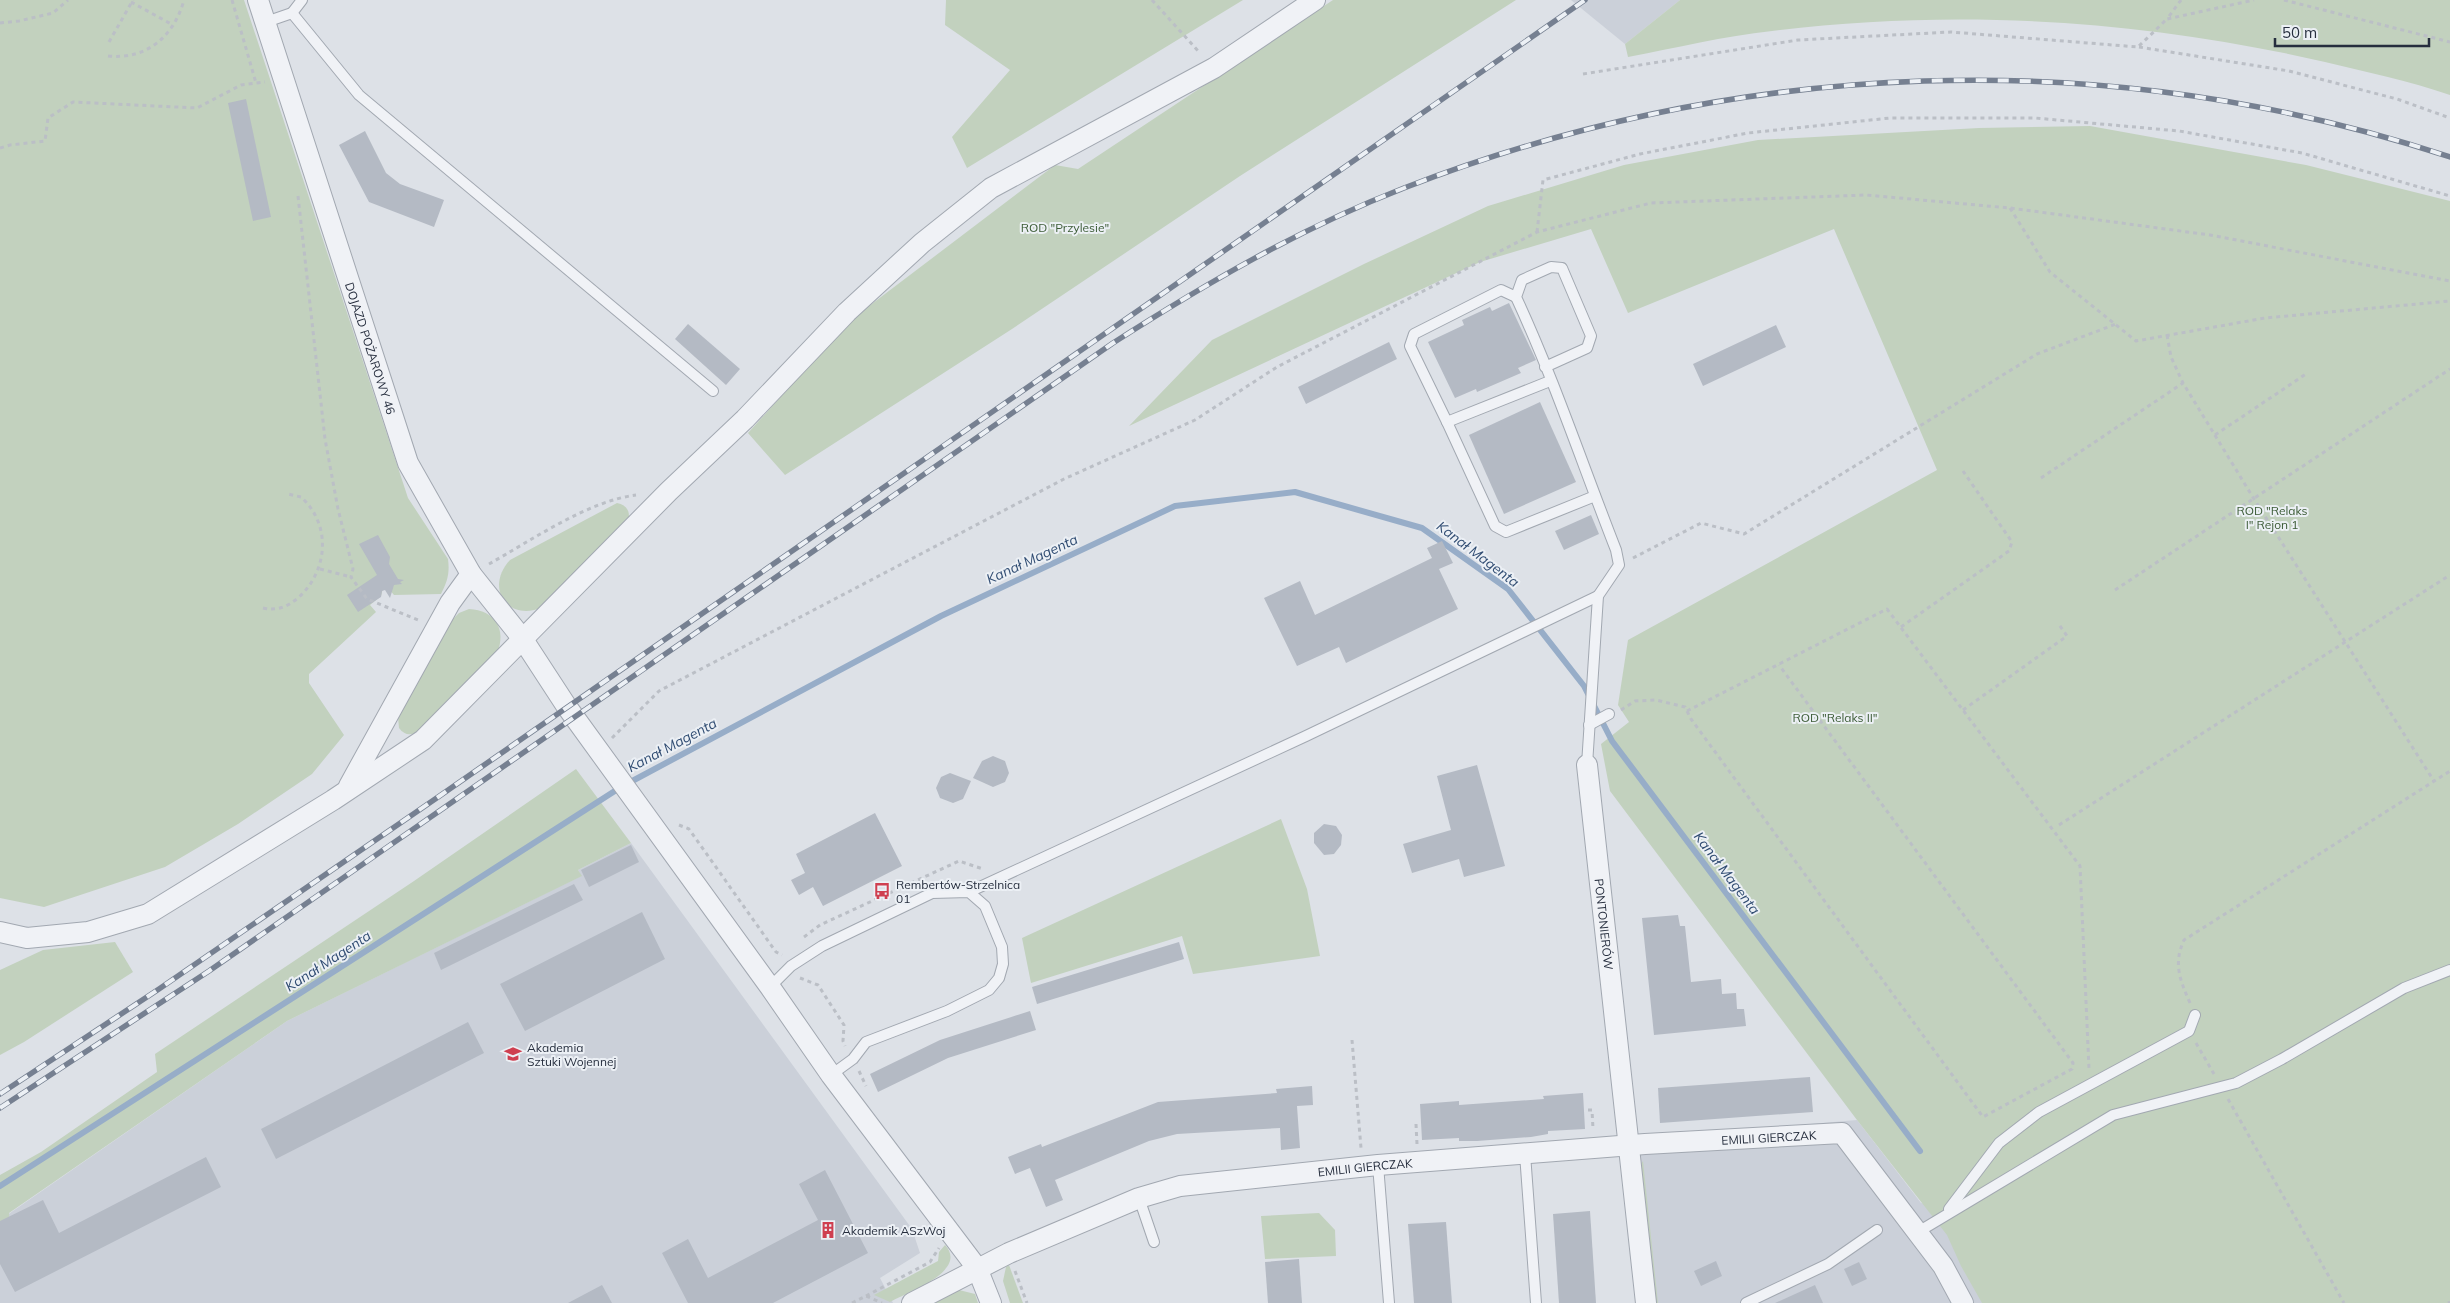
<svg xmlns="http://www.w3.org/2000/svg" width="2450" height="1303" viewBox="0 0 2450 1303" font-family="Mulish,sans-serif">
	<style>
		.built { fill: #cbd0d9 }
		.green { fill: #c2d1be }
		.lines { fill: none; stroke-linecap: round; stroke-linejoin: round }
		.stream { stroke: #97adc8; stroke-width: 6 }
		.building { fill: #b4bac4 }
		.lane-casing { stroke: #a2a8b1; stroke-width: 12 }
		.street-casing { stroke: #a2a8b1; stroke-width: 22 }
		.path { stroke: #bbbfc6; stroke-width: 3; stroke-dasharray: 4 4; stroke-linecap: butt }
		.lane { stroke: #f0f2f6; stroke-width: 10 }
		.street { stroke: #f0f2f6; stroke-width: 20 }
		.rail-casing { stroke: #768091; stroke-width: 5.5 }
		.rail { stroke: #ecf0f5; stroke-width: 4; stroke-dasharray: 11; stroke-linecap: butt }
		.labels { text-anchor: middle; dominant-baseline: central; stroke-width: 4; stroke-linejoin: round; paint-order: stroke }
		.park-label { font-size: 12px; fill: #3a5a34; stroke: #ecf0f5 }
		.street-label { font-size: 12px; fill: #262e3e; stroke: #ecf0f5 }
		.poi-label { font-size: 12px; fill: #262e3e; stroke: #ecf0f5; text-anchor: start }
		.water-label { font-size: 14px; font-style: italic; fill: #304c72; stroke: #ecf0f5 }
	</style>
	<rect width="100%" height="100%" fill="#dde1e7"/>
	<g class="built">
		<path d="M1571,0H1680L1625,44Z"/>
		<path d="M631,843L912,1229L920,1253L880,1278L893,1303H0V1220L287,1021L581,876L578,870Z"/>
		<path d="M1857,1120L1921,1203L2450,1303H1638L1620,1140Z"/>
	</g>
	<g class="green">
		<path d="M0,0H244L408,498L448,559C450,574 447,582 441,594L394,595L388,588H383L381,596L370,605L376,612L309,674V683L344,735L312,774L238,824L165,867L44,907L0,898Z"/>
		<path d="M946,0H1243L967,168L952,137L1010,70L945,25Z"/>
		<path d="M1333,0H1516L1240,176L1012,329L785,475L748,433L848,322L1055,165L1078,169Z"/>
		<path d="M1680,0H2450V95C2409,81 2367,72 2325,62C2144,20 1957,8 1772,31C1724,36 1676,48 1628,57L1625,44Z"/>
		<path d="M2090,126L2306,165L2450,201V1303H1982L1961,1266L1947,1235L1857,1120L1610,791L1601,744L1629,722L1618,705L1628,640L1937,470L1834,229L1628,313L1591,229L1480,262L1129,426L1212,340L1364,264L1488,206L1624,165L1758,140L1979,128Z"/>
		<path d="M617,503C627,505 631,512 628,522L543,607C508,623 484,588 510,560Z"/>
		<path d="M469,609C495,610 507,630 497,653L422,730C412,735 406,737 399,728L398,717L451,621L459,613Z"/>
		<path d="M576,769L631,843L578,870L582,876L287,1021L9,1213L11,1245L0,1257V1175L41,1152L157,1072L155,1054L414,881Z"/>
		<path d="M1281,819L1307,889L1320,956L1193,974L1182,936L1031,983L1022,938Z"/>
		<path d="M115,942L133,972L24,1042L0,1055V970L43,950Z"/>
		<path d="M1643,1161L1658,1303H1653L1641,1164Z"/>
		<path d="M1319,1213L1335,1230L1336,1256L1265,1259L1261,1216Z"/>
		<path d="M945,1245C969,1271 908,1292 890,1302L874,1295L938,1261L939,1252Z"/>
		<path d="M1009,1265L1023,1303H1010L1003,1281L1006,1267Z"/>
		<path d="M959,1290L975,1294L978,1303H929Z"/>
	</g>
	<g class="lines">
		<path class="stream" d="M0,1186L621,787L941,616L1175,506L1295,492L1422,528L1508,589L1584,686L1612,741L1920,1151"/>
	</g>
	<g class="building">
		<path d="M246,99L271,217L253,221L228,103Z"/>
		<path d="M365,131L386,173L400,184L444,200L434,227L369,202L339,145Z"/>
		<path d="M1509,303L1536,360L1518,368L1521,373L1477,392L1476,389L1455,398L1428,342L1464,325L1462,320L1490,307L1492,311Z"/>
		<path d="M688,324L740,369L726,385L675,339Z"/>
		<path d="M1776,325L1786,347L1703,386L1693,364Z"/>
		<path d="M1389,342L1397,359L1306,404L1298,387Z"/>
		<path d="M1540,402L1576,482L1504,514L1469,435Z"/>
		<path d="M1591,515L1599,534L1564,550L1555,531Z"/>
		<path d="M378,535L390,557L389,564L398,579L404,580L400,582L402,584L394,585L390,598L385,590L382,591L381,597L358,612L347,595L377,575L359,544Z"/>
		<path d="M1442,541L1453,563L1439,569L1458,609L1346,663L1339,647L1297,666L1264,598L1300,581L1315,615L1432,558L1427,548Z"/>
		<path d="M993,756L1005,761L1009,773L1005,782L993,787L973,778L982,761Z"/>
		<path d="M1477,765L1505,866L1464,877L1459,859L1412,873L1403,844L1451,830L1437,776Z"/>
		<path d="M950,773L971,781L963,799L953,803L940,798L936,788L941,777Z"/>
		<path d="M875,813L902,866L823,906L813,887L799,895L791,880L805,873L796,854Z"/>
		<path d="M1324,824L1336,826L1342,835L1341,845L1334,854L1324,855L1314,843V833Z"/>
		<path d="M631,845L639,862L589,887L581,870Z"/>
		<path d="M574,884L583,900L441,970L434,953Z"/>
		<path d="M642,912L665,959L525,1031L500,984Z"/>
		<path d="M1678,915L1680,926H1685L1691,982L1721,979L1722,994L1736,993L1737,1009H1744L1746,1026L1654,1035L1642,918Z"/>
		<path d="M1179,942L1184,959L1037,1004L1032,987Z"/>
		<path d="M1030,1011L1036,1030L948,1058L878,1092L870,1074L940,1040Z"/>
		<path d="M468,1022L484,1053L276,1159L261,1129Z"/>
		<path d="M1810,1077L1813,1112L1660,1123L1658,1088Z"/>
		<path d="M1312,1086L1313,1105L1297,1106L1300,1148L1281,1150L1280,1128L1177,1134L1149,1141L1055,1180L1063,1200L1046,1207L1030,1168L1015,1174L1008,1157L1041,1144L1042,1147L1158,1102L1277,1093L1276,1089Z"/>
		<path d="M1583,1093L1585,1129L1548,1131V1134L1531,1137L1477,1141H1459V1138L1422,1140L1420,1104L1459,1101V1105L1544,1099L1543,1096Z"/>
		<path d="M206,1157L221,1187L15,1292L0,1264V1221L43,1200L59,1233Z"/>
		<path d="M825,1170L868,1253L773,1303H688L662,1253L688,1239L708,1278L818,1220L799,1184Z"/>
		<path d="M1590,1211L1596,1303H1559L1553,1214Z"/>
		<path d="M1446,1222L1452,1303H1414L1408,1224Z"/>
		<path d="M1299,1259L1302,1303H1268L1265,1262Z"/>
		<path d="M1716,1261L1722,1276L1701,1286L1694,1271Z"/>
		<path d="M1859,1262L1867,1279L1852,1286L1844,1269Z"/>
		<path d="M602,1285L612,1303H568Z"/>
		<path d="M1815,1285L1823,1303H1775Z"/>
	</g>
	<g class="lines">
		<g class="lane-casing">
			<g id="lane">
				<path d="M292,13L302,0"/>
				<path d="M266,22L292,13L359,95L713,391"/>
				<path d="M1516,297L1501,290L1414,334L1410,346L1447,422L1550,381"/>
				<path d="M1545,367L1587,348L1591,336L1562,268L1551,267L1522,280L1516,297C1554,379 1583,466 1616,550L1619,565L1598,596L1587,765"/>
				<path d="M1447,422L1495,526L1506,532L1595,496"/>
				<path d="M1589,725L1609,714"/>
				<path d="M969,892L1306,736L1598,596"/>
				<path d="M770,987L791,966L822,946L932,893L969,892L985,906L1002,947L1003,964L999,978L989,990L947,1011L866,1042L853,1059L831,1075"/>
				<path d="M1525,1154L1536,1303"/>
				<path d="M1378,1165L1389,1303"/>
				<path d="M1139,1198L1154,1242"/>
				<path d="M1949,1209L1999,1143L2039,1112L2189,1031L2195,1015"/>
				<path d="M1918,1232L2113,1115L2236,1083L2282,1059L2404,988L2450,970"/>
				<path d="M1746,1303L1828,1264L1877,1230"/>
			</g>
		</g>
		<g class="street-casing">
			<g id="street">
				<path id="s1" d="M258,0L408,463L471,574L522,638L567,707L770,987L831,1075L977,1268L991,1303"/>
				<path id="s2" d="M1587,765L1646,1303"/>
				<path d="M349,786L450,603L471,574"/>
				<path d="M0,932L27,938L88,932L148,914L333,800L423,740L669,491L745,419L847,312L922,243L991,188L1214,68L1315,0"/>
				<path id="s3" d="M912,1303L1009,1253L1139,1198L1180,1186L1378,1165L1645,1144L1842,1133L1943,1266L1963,1303"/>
			</g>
		</g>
		<g class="path">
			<path d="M232,0L256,83"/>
			<path d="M1152,0L1200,53"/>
			<path d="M2181,0L2167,19L2254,0"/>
			<path d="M2284,0L2450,42"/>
			<path d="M131,2L173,25"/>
			<path d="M0,23L19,21L53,13L68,0"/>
			<path d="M109,42L133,0"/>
			<path d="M2139,47L2289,71L2397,99L2450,118"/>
			<path d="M108,56C147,60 174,36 184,0"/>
			<path d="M1583,74L1798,40L1951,32L2138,47L2167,19"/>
			<path d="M0,148L10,145L45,141L48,118L73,102L197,108L241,85L265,82"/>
			<path d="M298,196L325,439L338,509L353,569L351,577L367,599L418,620"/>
			<path d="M2010,208L2050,272L2136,341L2265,318L2450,301"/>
			<path d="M1537,232L1543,180L1640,154L1748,133L1890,118H2035L2179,131L2302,153L2450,196"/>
			<path d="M2167,335L2171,357L2183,383L2254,499L2434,781"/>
			<path d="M2215,435L2306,374"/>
			<path d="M2041,478L2183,383"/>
			<path d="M1633,558L1701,523L1744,534L2037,354L2116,324"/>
			<path d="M489,564C532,540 588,501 636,495"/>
			<path d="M320,569L351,577"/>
			<path d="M2115,590L2450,369"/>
			<path d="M263,608C277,611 287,607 298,598C328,571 332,525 301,497L288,494"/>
			<path d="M1901,627L2009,551L2012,542L1963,471"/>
			<path d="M1621,710L1635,701L1656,700L1685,707L1687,711L1887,609L2080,866L2089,1069"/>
			<path d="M1963,710L2067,636L2058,623"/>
			<path d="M1687,711L1691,719L1983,1117L2072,1069L2073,1063L1779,665"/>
			<path d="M612,738L659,691L1064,479L1195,420L1277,367L1537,232L1651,203L1866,195L2010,208L2210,235L2450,281"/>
			<path d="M679,825L689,829L776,952L782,955"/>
			<path d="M2059,825L2450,575"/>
			<path d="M804,937L820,925L959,861L983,869"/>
			<path d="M800,978L818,985L844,1025L843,1041L845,1046"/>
			<path d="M2190,1003C2180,980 2173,964 2184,940L2450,771"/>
			<path d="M1352,1040L1361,1148"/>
			<path d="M2196,1043L2214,1074"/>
			<path d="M859,1071L866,1086"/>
			<path d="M2228,1099L2344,1303"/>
			<path d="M1588,1110H1592L1593,1129"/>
			<path d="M1417,1144L1416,1124H1418"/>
			<path d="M1015,1271L1027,1303"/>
			<path d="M866,1296L930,1262L939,1248"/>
			<path d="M852,1303L866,1296L882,1303"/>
			<path d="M2448,1303L2450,1302"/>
		</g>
		<use href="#lane" class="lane"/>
		<use href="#street" class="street"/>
		<g class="rail-casing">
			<g id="rail">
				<path d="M0,1094L159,989L441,795L1585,0"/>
				<path d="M0,1108L209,971L1113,343C1205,284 1301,228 1404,188C1740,58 2106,43 2450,157"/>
			</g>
		</g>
		<use href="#rail" class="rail"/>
	</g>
	<defs>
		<g id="bus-bare" transform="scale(1.35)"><path d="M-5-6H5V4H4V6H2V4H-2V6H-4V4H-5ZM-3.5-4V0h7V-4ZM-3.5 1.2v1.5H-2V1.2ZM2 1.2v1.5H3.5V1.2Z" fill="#cf3f50" stroke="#ecf0f5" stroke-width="2.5" paint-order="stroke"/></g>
		<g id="university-bare" transform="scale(1.35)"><path d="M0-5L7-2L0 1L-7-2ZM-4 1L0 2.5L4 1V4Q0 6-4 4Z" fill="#cf3f50" stroke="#ecf0f5" stroke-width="2.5" paint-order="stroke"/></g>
		<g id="building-bare" transform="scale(1.35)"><path d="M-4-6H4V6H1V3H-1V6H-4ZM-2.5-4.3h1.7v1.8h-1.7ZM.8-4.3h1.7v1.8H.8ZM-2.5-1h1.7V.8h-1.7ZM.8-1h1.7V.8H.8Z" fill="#cf3f50" stroke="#ecf0f5" stroke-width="2.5" paint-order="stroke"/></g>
	</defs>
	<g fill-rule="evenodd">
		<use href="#bus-bare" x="882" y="891"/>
		<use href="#university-bare" x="513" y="1054"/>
		<use href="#building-bare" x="828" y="1230"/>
	</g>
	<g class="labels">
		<g class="park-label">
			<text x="1065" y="227">ROD "Przylesie"</text>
			<text x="2272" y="510">ROD "Relaks<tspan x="2272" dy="14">I" Rejon 1</tspan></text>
			<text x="1835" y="717">ROD "Relaks II"</text>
		</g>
		<g class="street-label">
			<text stroke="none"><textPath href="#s1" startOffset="366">DOJAZD POŻAROWY 46</textPath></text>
			<text stroke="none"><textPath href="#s2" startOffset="160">PONTONIERÓW</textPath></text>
			<text stroke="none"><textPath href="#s3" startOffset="884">EMILII GIERCZAK</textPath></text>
			<text stroke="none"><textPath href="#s3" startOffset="479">EMILII GIERCZAK</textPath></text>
		</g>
		<g class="poi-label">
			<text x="896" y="884">Rembertów-Strzelnica<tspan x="896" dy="14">01</tspan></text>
			<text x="527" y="1047">Akademia<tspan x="527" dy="14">Sztuki Wojennej</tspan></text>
			<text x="842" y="1230">Akademik ASzWoj</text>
		</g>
		<g class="water-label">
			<text transform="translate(1478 554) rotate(37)">Kanał Magenta</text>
			<text transform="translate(1032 559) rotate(-25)">Kanał Magenta</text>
			<text transform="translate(672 745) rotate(-28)">Kanał Magenta</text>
			<text transform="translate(1727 873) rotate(53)">Kanał Magenta</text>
			<text transform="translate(328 961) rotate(-33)">Kanał Magenta</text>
		</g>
	</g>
	<path d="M2275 38v8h154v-8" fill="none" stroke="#262e3e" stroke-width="2.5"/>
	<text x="2282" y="38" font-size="15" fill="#262e3e" stroke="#ecf0f5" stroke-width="4" paint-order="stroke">50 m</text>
</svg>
